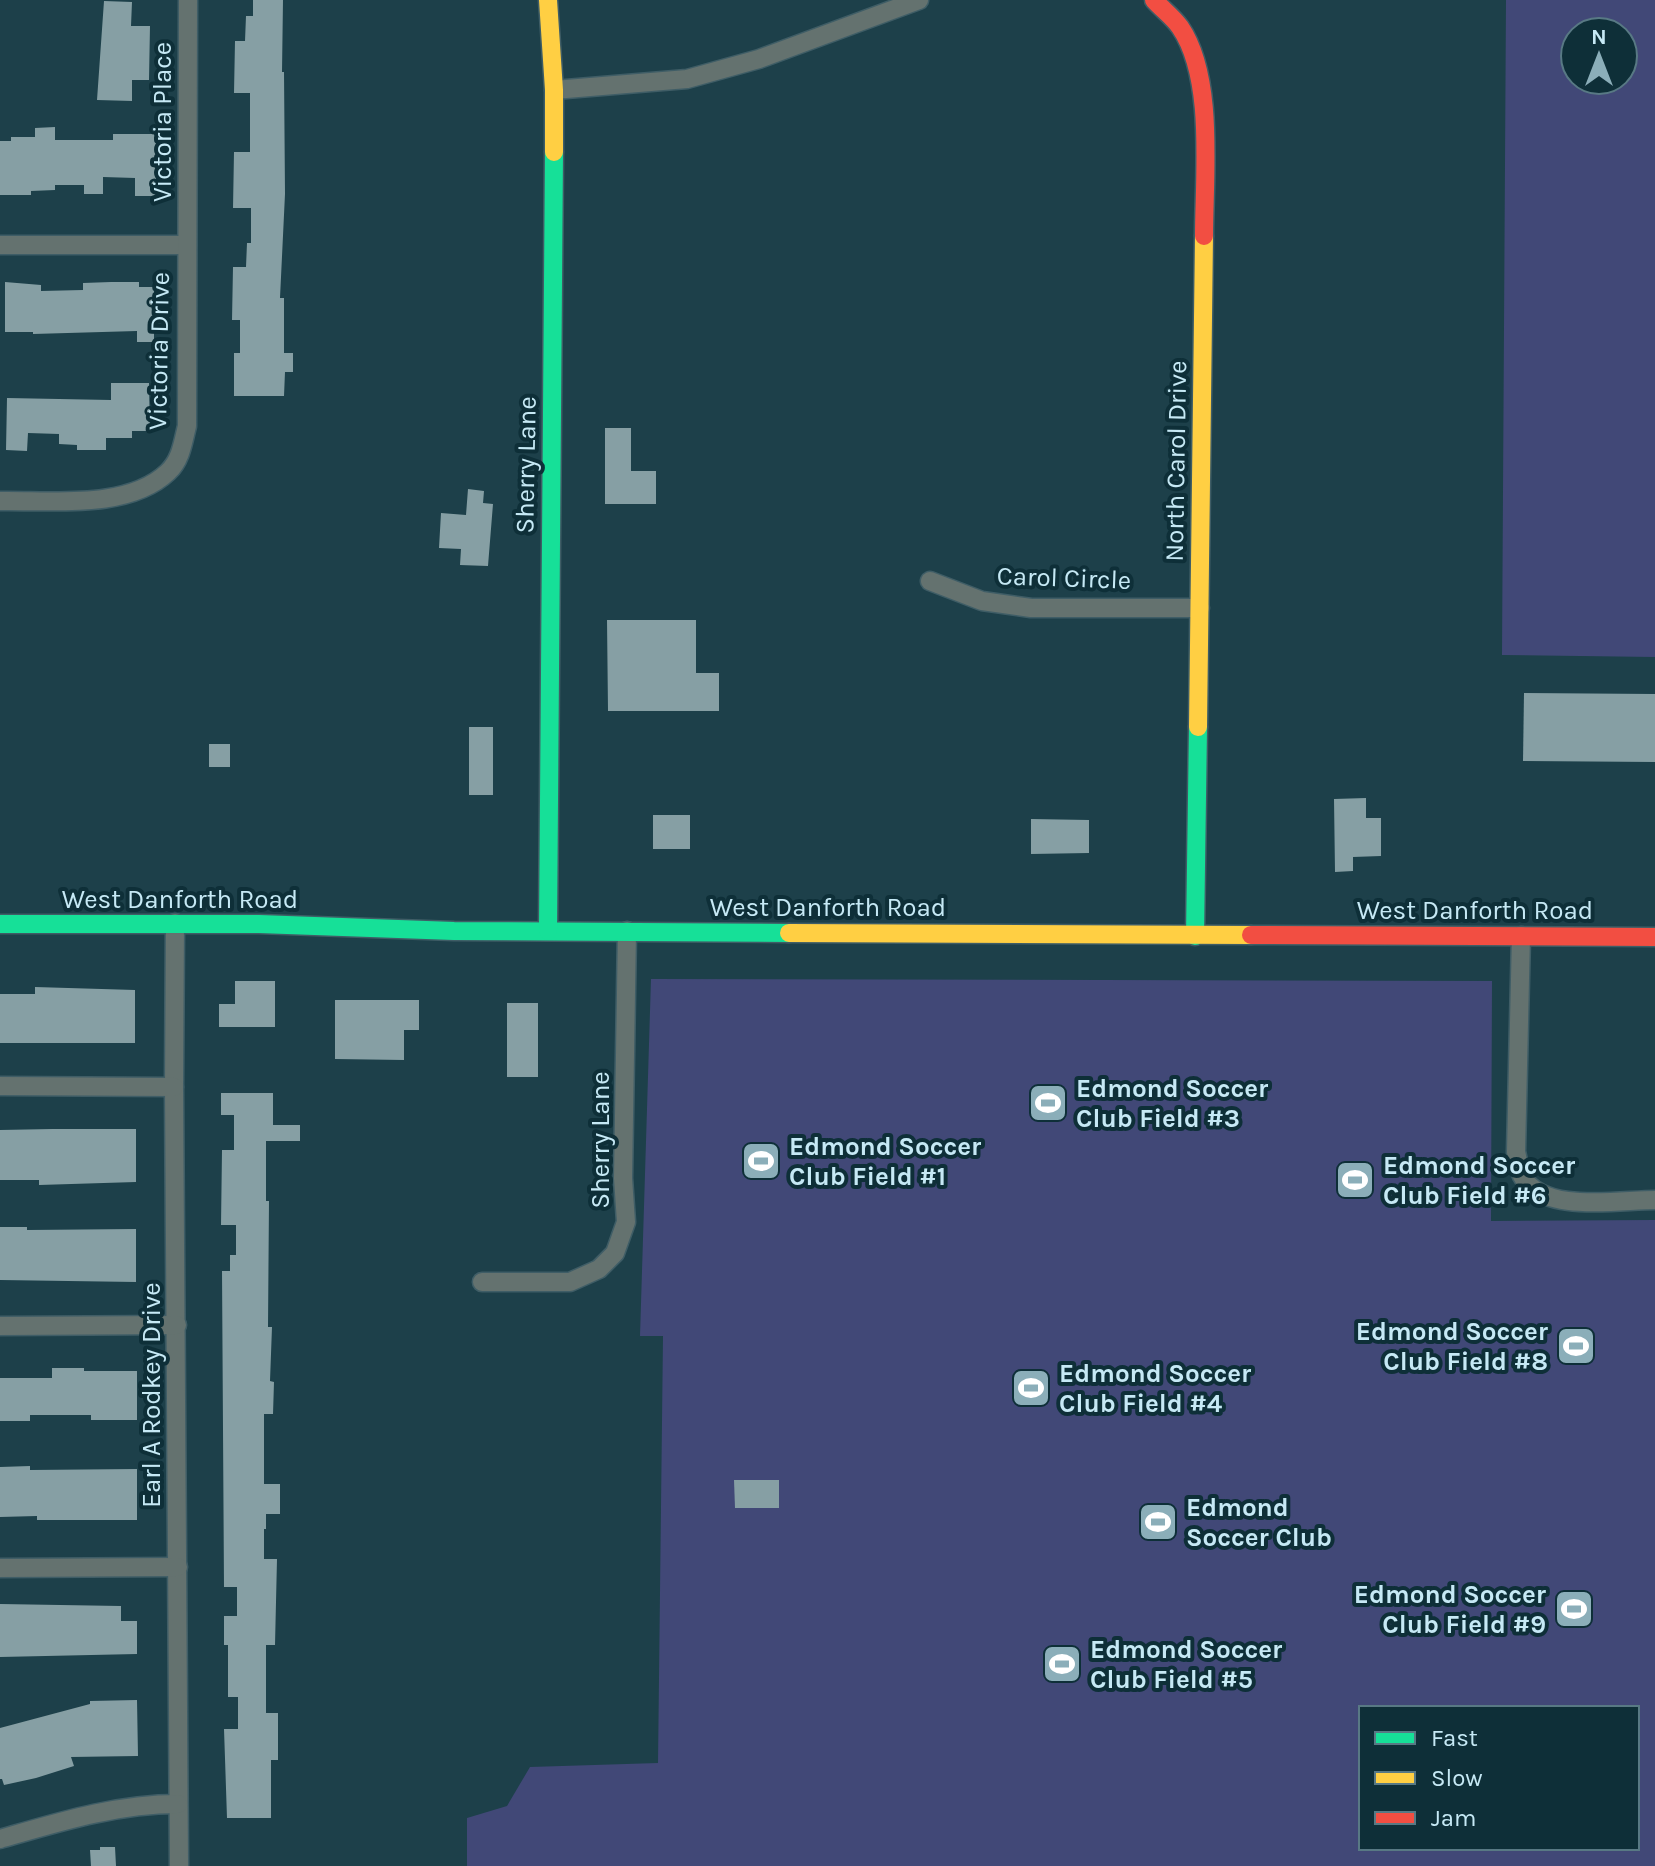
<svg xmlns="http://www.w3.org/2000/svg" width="1655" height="1866" viewBox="0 0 1655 1866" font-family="Karla,sans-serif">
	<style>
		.grass { fill: #414877; fill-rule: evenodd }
		.building { fill: #869fa4 }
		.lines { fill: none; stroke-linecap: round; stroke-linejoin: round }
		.street-casing { stroke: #3f5d66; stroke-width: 21 }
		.fast-casing { stroke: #3f5d66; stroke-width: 21 }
		.slow-casing { stroke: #3f5d66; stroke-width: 21 }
		.jam-casing { stroke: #3f5d66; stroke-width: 21 }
		.street { stroke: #64726f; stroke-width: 18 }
		.fast { stroke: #16e098; stroke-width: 18 }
		.slow { stroke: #ffcf43; stroke-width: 18 }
		.jam { stroke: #f24e42; stroke-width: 18 }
		.labels { text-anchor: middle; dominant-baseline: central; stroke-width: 8; stroke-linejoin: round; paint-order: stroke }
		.street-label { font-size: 26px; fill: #c6e9f5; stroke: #0e2f38 }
		.poi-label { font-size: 26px; font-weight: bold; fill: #c6e9f5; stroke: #0e2f38; text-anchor: start }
	</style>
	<rect width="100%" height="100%" fill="#1d404a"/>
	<g class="grass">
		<path d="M1506,0H1655V657L1502,655ZM1575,32H1623V80H1575Z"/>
		<path d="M651,979L1492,981L1491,1221L1655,1220V1866H467V1818L507,1806L530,1767L658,1763L663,1336H640ZM1361,1708H1637V1848H1361Z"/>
	</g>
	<g class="building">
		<path d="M253,0H283L282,72H284L285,194L280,298H284V353H293V372H285L284,396H234V353H240V320H232L233,267H246L247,243H251V208H233L234,152H250V93H234L235,41H245L246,16H253Z"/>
		<path d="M104,1L132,2L131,26H150L149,80H132V101L97,100Z"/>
		<path d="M55,127V140H113V134H156V196H135V178L103,177V194H84V185H55V190L31,191V195H0V141H11V137H35V128Z"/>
		<path d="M5,282L41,285V291L83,290V283L111,282H139V287H154V342H137V331L33,334V332H5Z"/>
		<path d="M111,383H149L150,431H132V438H106V450H77V445L59,444V434L28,433L27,451L6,450L7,398L111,400Z"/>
		<path d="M605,428H631V471H656V504H605Z"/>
		<path d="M468,489L484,491L483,503L493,504L488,566L460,565L461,549L439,548L441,513L466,515Z"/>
		<path d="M607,620H696V673H719V711H608Z"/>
		<path d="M1524,693L1655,694V762L1523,761Z"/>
		<rect x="469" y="727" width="24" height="68"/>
		<rect x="209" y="744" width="21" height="23"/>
		<path d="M1366,798V818H1381V856L1353,857V871L1335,872L1334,799Z"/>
		<rect x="653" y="815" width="37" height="34"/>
		<path d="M1031,819L1089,820V853L1031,854Z"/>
		<path d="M235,981H275V1027H219V1004H235Z"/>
		<path d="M35,987L135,990V1043H0V994H35Z"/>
		<path d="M335,1000H419V1030H404V1060L335,1059Z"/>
		<rect x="507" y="1003" width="31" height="74"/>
		<path d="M221,1093H273V1125H300V1141H266V1201H269L268,1327H272L270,1381L274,1382L273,1414H264V1484H280V1514H266V1529H264V1559H277L275,1645H266V1713H278V1760H271V1818H227L224,1729H238V1697H228V1645H224V1616H237V1587H224L222,1271H230V1255H236V1225H221L222,1150H234V1115H221Z"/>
		<path d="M52,1129H136V1182L39,1185V1180H0V1130Z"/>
		<path d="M0,1227H27V1230L136,1229V1282L0,1280Z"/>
		<path d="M52,1368H84V1371H137V1420H91V1415H30V1421H0V1378H52Z"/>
		<path d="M30,1466V1470L137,1469V1520H37V1516L0,1517V1467Z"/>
		<path d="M734,1480H779V1508H735Z"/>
		<path d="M0,1604L121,1606V1621H137V1654L0,1657Z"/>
		<path d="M137,1700L138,1756L71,1757L74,1766L36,1778L4,1785L2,1779H0V1728L90,1704V1701Z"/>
		<path d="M100,1847H115L116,1866H91L90,1850H100Z"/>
	</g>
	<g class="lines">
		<g class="street-casing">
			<g id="street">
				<path d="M554,90L687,79L759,59L919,0"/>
				<path d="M0,245H187"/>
				<path d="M0,501C52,500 128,510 168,472C181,460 183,442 187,426L188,0"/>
				<path d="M930,581L982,601L1031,608H1200"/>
				<path d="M175,923L174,1087L179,1866"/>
				<path d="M1521,936L1516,1152C1518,1159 1519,1170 1522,1176C1543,1214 1618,1200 1655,1200"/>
				<path d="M0,1086L174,1087"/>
				<path d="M482,1282H570L599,1269L615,1253L626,1222L623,1178L627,931"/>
				<path d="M0,1326L177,1325"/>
				<path d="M0,1568L178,1567"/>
				<path d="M0,1839C59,1822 116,1804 178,1804"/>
			</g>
		</g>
		<g class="fast-casing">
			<g id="fast">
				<path d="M0,924H259L454,931L789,933"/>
				<path d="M548,931L554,152"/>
				<path d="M1195,936L1198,727"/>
			</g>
		</g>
		<g class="slow-casing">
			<g id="slow">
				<path d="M548,0L554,90V152"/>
				<path d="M1198,727L1204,236"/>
				<path d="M789,933L1251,935"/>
			</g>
		</g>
		<g class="jam-casing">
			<g id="jam">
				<path d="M1154,0C1162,9 1173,17 1180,27C1215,78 1204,176 1204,236"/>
				<path d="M1251,935L1655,937"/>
			</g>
		</g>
		<use href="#street" class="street"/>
		<use href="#fast" class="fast"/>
		<use href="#slow" class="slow"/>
		<use href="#jam" class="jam"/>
	</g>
	<defs>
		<g id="stadium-square" transform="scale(2)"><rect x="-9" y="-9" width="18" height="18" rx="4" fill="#8baeb9" stroke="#0e2f38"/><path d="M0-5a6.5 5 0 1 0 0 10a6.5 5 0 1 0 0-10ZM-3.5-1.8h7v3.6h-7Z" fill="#fff"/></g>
	</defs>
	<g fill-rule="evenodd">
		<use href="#stadium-square" x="1048" y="1103"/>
		<use href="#stadium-square" x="761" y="1161"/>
		<use href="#stadium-square" x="1355" y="1180"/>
		<use href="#stadium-square" x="1576" y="1346"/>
		<use href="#stadium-square" x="1031" y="1388"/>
		<use href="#stadium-square" x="1158" y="1522"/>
		<use href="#stadium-square" x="1574" y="1609"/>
		<use href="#stadium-square" x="1062" y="1664"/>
	</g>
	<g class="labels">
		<g class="street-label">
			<text transform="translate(162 122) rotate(-90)">Victoria Place</text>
			<text transform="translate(159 351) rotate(-89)">Victoria Drive</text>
			<text transform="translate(1176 461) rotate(-89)">North Carol Drive</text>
			<text transform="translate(526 465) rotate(-89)">Sherry Lane</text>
			<text transform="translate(1064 578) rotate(2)">Carol Circle</text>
			<text x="180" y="899">West Danforth Road</text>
			<text x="828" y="907">West Danforth Road</text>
			<text x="1475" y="910">West Danforth Road</text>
			<text transform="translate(600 1140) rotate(-90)">Sherry Lane</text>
			<text transform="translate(151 1395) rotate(-90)">Earl A Rodkey Drive</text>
		</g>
		<g class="poi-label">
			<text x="1076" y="1088">Edmond Soccer<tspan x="1076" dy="30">Club Field #3</tspan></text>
			<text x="789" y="1146">Edmond Soccer<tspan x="789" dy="30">Club Field #1</tspan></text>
			<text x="1383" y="1165">Edmond Soccer<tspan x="1383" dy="30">Club Field #6</tspan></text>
			<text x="1548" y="1331" text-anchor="end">Edmond Soccer<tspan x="1548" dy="30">Club Field #8</tspan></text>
			<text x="1059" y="1373">Edmond Soccer<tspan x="1059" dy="30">Club Field #4</tspan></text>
			<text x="1186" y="1507">Edmond<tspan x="1186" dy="30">Soccer Club</tspan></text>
			<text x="1546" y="1594" text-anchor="end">Edmond Soccer<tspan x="1546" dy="30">Club Field #9</tspan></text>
			<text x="1090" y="1649">Edmond Soccer<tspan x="1090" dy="30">Club Field #5</tspan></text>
		</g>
	</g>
	<rect x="1359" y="1706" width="280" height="144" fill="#0e2f38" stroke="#587984" stroke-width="2"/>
	<rect x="1375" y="1732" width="40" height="12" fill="#16e098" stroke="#587984" stroke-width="2"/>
	<text x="1431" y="1746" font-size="24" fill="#c6e9f5">Fast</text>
	<rect x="1375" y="1772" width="40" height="12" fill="#ffcf43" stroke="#587984" stroke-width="2"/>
	<text x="1431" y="1786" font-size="24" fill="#c6e9f5">Slow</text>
	<rect x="1375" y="1812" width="40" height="12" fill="#f24e42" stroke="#587984" stroke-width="2"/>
	<text x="1431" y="1826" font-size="24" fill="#c6e9f5">Jam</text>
	<g transform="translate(1599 56)"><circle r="38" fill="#0e2f38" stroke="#587984" stroke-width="2"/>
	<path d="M0-6L14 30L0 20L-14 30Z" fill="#8baeb9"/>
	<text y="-12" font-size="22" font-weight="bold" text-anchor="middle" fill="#c6e9f5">N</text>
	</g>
</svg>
